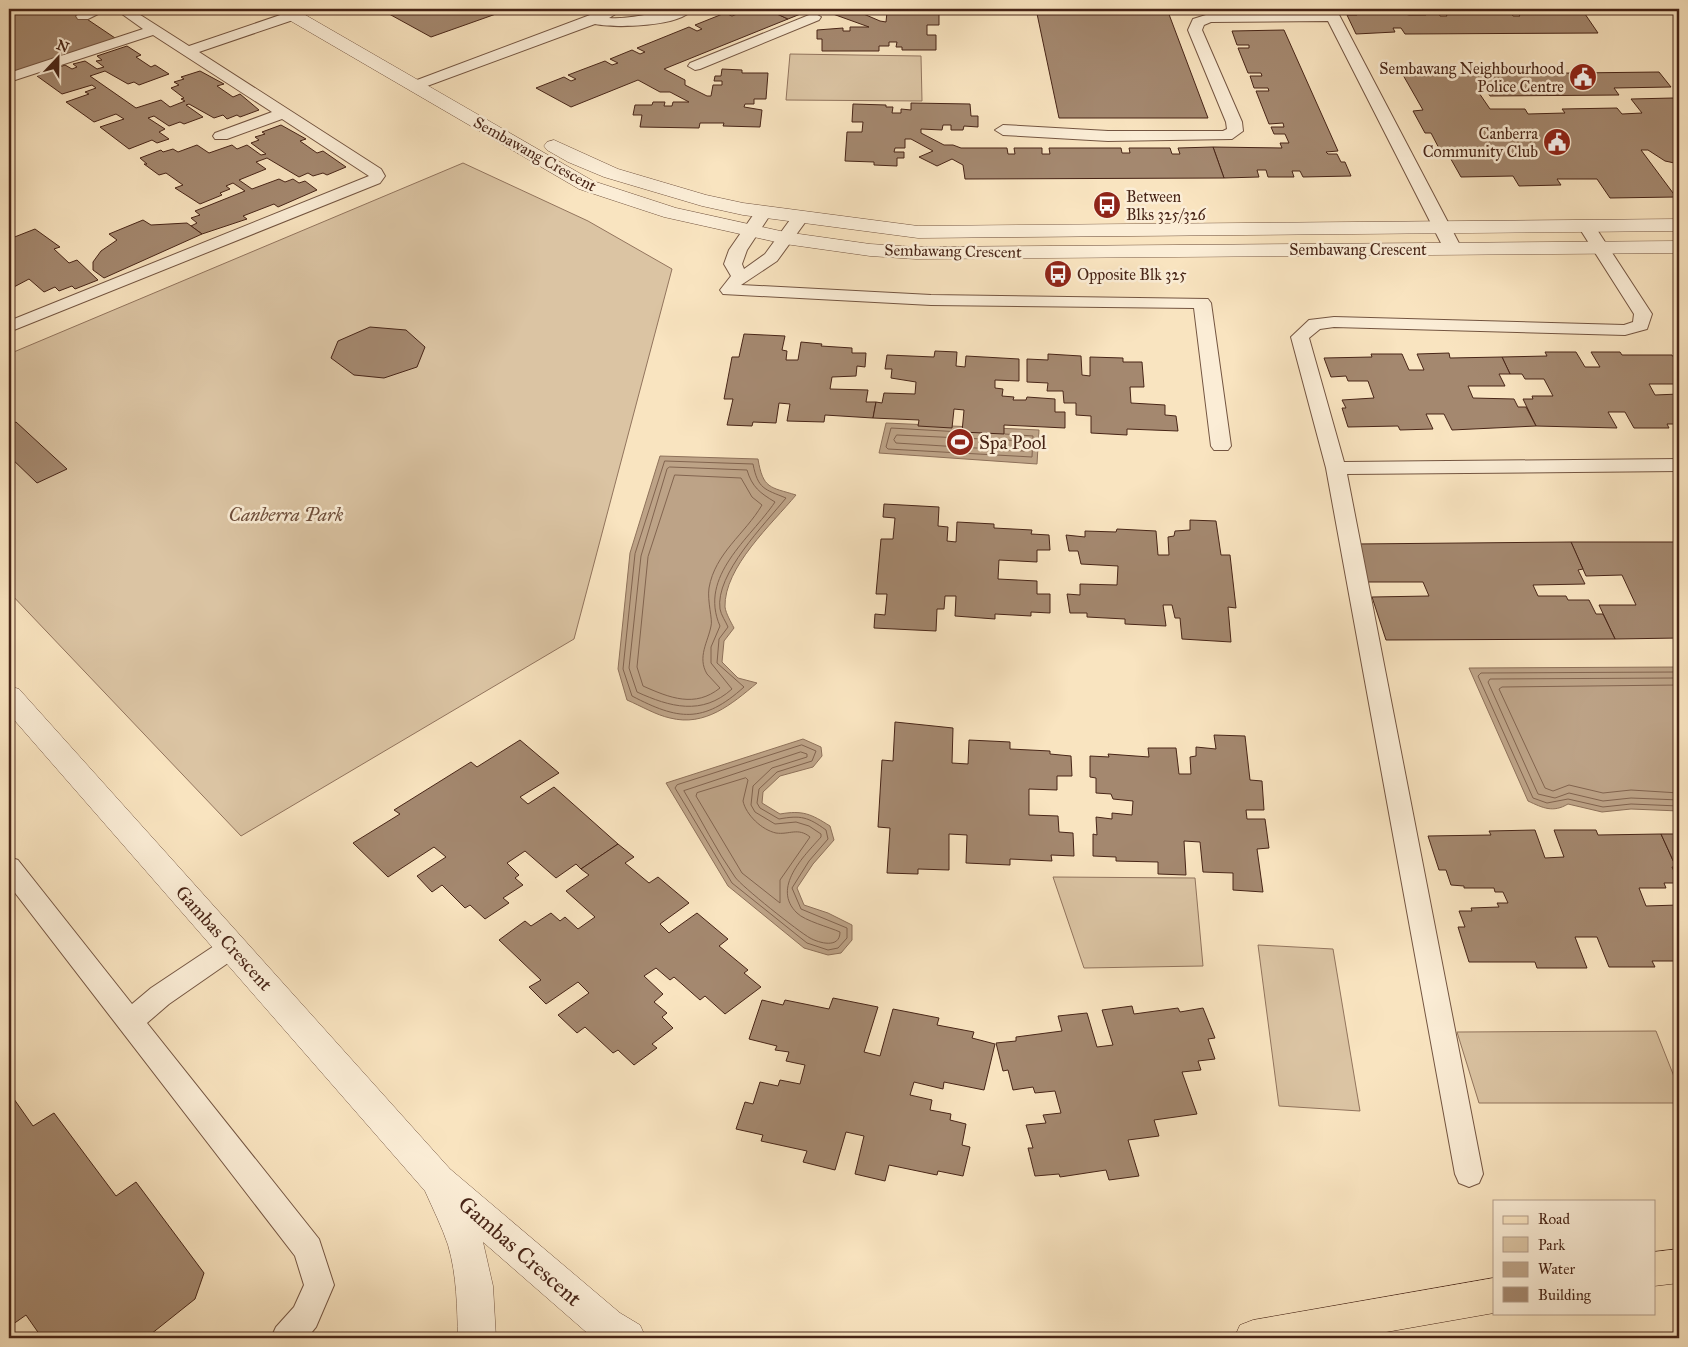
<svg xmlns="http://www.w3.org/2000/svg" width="1688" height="1347" viewBox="0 0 1688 1347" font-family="'IM FELL Great Primer',serif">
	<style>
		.green { fill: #dbc4a3; stroke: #92745d }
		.water { fill: #bda387; stroke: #8e715a }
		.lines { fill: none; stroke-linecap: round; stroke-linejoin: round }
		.shore { stroke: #82644f; stroke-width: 1 }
		.building { fill: #a4886f; stroke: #482517 }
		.service-casing { stroke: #745541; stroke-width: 2 }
		.minor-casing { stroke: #745541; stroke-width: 1 }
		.primary-casing { stroke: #482517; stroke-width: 1 }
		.service { fill: #fbedd6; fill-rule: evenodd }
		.minor { fill: #fbedd6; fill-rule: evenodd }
		.primary { fill: #f9e4c0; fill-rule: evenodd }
		.labels { text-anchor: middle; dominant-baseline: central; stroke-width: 5; stroke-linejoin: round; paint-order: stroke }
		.far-poi-label { font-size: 16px; fill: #482517; stroke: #fbedd6; text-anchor: end }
		.far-street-label { font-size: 16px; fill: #482517; stroke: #fbedd6 }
		.poi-label { font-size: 19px; fill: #482517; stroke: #fbedd6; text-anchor: start }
		.park-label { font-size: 19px; font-style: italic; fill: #6d4d3a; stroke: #fbedd6 }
		.street-label { font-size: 19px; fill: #482517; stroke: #fbedd6 }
		.near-street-label { font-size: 22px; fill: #482517; stroke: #fbedd6 }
	</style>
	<rect width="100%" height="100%" fill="#f9e4c0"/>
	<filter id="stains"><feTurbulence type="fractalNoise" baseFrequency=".004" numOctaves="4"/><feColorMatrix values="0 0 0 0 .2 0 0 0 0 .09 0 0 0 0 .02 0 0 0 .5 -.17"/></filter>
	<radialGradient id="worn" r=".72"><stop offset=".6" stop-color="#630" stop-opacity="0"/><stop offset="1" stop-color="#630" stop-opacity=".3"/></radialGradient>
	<g class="green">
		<path d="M790,54L921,56L922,101L786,100Z"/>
		<path d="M463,163L588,221L672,269L574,639L241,836L9,592V354Z"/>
		<path d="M1053,877L1195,878L1203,966L1084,968Z"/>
		<path d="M1258,945L1333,949L1360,1111L1279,1106Z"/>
		<path d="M1656,1031L1679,1089V1103H1479L1457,1032Z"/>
	</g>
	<g class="water">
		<path d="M886,423L1039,430L1037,464L879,453Z"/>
		<path d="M660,456L758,459C763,489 770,487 796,495C772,524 724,567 725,607C726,614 731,622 734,628L724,641L722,662L738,678L757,683C732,704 705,727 670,718C656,715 641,706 627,700L618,669L630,553Z"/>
		<path d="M1679,667V811L1631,809L1602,812L1568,804C1553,813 1543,808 1528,801L1469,668Z"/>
		<path d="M803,739L821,747L822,756L813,767L780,776L763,792L762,803L780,814C803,810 811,814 830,826L834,840L813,864L797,888L804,905L828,913L852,925V940L841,953L828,955L804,948L728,886L666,783Z"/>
	</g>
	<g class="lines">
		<g class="shore">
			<path d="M961,432L891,428L886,447L888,449L1032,457L1033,436L1005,434"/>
			<path d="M897,435L1025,441L1027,449L1024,451L896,443L894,440Z"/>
			<path d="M665,461L753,464C758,489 764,489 786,498C765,524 715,574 720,609C721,615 726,622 728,627L719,639L717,663L744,687C703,724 678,720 632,696L623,669L635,554Z"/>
			<path d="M670,467L747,470C752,487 760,493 775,502C750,539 698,576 720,626L711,647V663L732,689C702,716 670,707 637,692L629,668L641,556L667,469Z"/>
			<path d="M675,475L741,478L752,497L762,505C745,534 715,553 709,588C707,601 713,620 711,626C708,642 697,657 707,674C711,679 716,683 720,688C695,708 670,698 643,686L637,667L648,557Z"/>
			<path d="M1679,672L1481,673L1478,676L1533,798L1547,803L1568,799L1603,807L1631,804L1679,806"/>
			<path d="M1679,678L1490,679L1488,682L1538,794L1555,798L1569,793L1603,801L1631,798L1679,800"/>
			<path d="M1679,685L1502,687L1499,689L1545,788L1553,791L1569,785L1603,793L1631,790L1679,793"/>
			<path d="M802,745L816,751L812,761L777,772L759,789L757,803L760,808L779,819C801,815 808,817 826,830L828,839L809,861L792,888L801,909L847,928V938L838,948L828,950L807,943L732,883L675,788L677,785Z"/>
			<path d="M801,752L807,754V757L772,768L753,786L751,805L755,812L775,824L796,822L809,826L821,834V837C804,856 771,888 797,913C805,921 829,927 840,932C840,949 819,943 810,938C799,932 741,886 735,877C716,850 701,819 684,791Z"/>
			<path d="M746,778L748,780L743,801C746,815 762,830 776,833C789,835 798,827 810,837L780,880V903L742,873L696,796L697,793Z"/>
		</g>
	</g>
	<g class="building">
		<path d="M9,9H72L118,40L9,75Z"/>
		<path d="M380,9H510L431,37Z"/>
		<path d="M736,9H766L788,19L664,69L685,80V85L707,96H711L713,85H722V81H714L715,76H721L722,69L742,70V73H768L766,99H754V104H745L744,107L762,110L760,127L723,126L724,123H700L699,128L640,127L642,115H633L635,105H652L653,102H665L664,106H672L673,102H689L670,92H660L638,80L571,107L536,88L564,77L571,81L576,79L568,75L605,61L612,65L618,63L610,59L632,50L640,54L645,52L637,48L689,27L697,31L702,29L695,25L725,13L732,16L737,14L730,11Z"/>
		<path d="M766,9H813L788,19Z"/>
		<path d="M819,9H860L859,12L880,21L886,22L887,12H895V9H888H939V25H927V35H936V50H902V47H896L897,42H889V46H879V51H822V39H817V30L843,28V31H850V27H869Z"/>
		<path d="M1036,9H1167L1208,118H1059Z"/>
		<path d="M1343,9H1399L1401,13L1409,15H1426L1424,11H1438L1440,16H1447L1444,11H1510L1513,16H1520L1516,11H1527L1526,9H1581L1582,11H1572L1574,14H1585L1598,33L1405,34L1401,28H1393L1395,32L1356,34L1347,15H1357L1356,12H1345Z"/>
		<path d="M1284,30L1338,151L1326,152L1328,154H1337L1341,162H1345L1351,176L1303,177L1300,171H1292L1294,177H1268L1266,170H1257L1259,177L1224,178L1213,147L1282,148L1280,143H1289L1285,134H1274L1271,127H1284L1283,123L1269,124L1256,91H1269L1268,88H1254L1250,76H1262L1261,73H1248L1238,48H1249V45H1237L1232,31Z"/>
		<path d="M127,46L141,55L136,57L151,67L155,65L169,74L139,85L134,82L128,84L105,71L90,76L136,108L161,100L170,107L185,101L181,99L184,98L171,88L179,85L174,82L184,79L181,77L200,71L224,84L217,86L233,97L240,94L259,110L240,117L237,115L227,119L223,115L214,118L189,104L186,105L203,117L184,124L180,122L169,126L154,116L148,118L165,129L159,132L169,139L157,143L152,140L129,149L100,127L124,119L116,114L94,122L66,102L89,94L85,92L96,88L92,85L62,94L37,76L65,65L72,69L77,67L73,64L85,61L97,69L104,67L96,61L102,60L97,56Z"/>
		<path d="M1659,72L1671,87L1614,88L1619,95L1490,96L1486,89L1477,90L1490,109H1525L1528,114L1565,113L1562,109L1617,108L1622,114L1642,113L1631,99L1673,98L1679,107V164L1665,161L1648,150H1641L1676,197L1610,198L1597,179H1557L1561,185L1519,186L1513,176L1461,177L1448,154H1442L1431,133H1425L1413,111L1423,110L1403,75Z"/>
		<path d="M911,103L970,104L971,116H978V127L964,126L963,130H951V125H943L942,130L921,129V133L944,145H953L961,148H1007L1008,154H1015L1014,148H1042V154H1050L1049,148H1121L1122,153H1130L1129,148H1170L1172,154H1180L1178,148L1213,147L1224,178L965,179L963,165L952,159L937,166L919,157L933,151L911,139H905V148H895L894,152H904V158H897V166L874,165V162L845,161L847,132H862L863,122H852L853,104L886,105V107H893L892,113H901V109L911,110Z"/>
		<path d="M281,125L306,139L300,141L317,153L323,151L346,167L327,175L323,173L313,176L308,173L299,177L267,158L256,162L266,169L239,180L252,189L279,179L285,182L293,179L299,183L305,181L317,190L278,207L274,204L243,216L247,219L202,234L191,226L197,223L191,218L200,215L195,211L245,191L233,183L226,186L230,189L220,193L222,195L200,204L175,188L183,185L166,173L159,175L144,164H147L140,158L161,150L163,152L173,149L178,152L197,145L209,153L232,145L237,149L247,145L261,155L266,154L251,143L259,140L255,137L265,134L262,132Z"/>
		<path d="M143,220L151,225L187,223L202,234L104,278L93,270V262L101,251L117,240L109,234Z"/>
		<path d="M35,229L60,247L54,249L69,263L77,260L98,280L75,289L72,286L59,291L55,287L44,292L29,279L12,288L9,285V266L12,264L9,261V242L15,240L12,238Z"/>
		<path d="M370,327L406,330L425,347L417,367L384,378L354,375L331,358L338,341Z"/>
		<path d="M744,334L785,336L782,350L787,351L786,360H798L801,342L822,344L821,346L852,348V353H866L865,367L857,366L856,376L832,377L830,389L868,390L866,402H876L873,418L825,415L824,422L787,421L790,404L779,403L776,423L753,422L752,426L727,425L733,399H724L732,357H739Z"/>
		<path d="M935,351L957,352L956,366L965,367L966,356L1019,359V381L995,380V388L1003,389L1002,396L1014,397L1013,400H1026L1027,397L1055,399V412H1065V428L1004,425V434L962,432L964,410L954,409L952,428L918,426L919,420L873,418L876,402L882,403L884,393L915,394L916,382L891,378L892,369H885L887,355L934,357Z"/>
		<path d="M1545,352H1576L1585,367H1600L1591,352H1620L1622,355H1672L1679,366V372H1677L1679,384H1649L1655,395L1679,394V424H1667L1669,428H1634L1625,412H1608L1617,428L1536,426L1523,399H1533L1532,396H1553L1544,379H1525L1522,374H1510L1502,357L1547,356Z"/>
		<path d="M1449,353L1450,358L1502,357L1510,374H1499L1505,386H1468L1473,398L1514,399L1518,407H1526L1536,426L1452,430L1444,414H1426L1433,429L1400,430L1398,426L1348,427L1342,408H1346L1342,400L1374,398L1368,381H1348L1346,376L1331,377L1324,358L1372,357L1371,354H1402L1409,370H1424L1417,354Z"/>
		<path d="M1048,354L1081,356L1082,375L1090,376V357L1123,358V362H1142L1144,387H1130L1131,403L1165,405V415L1176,416L1178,431L1127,429V435L1091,433V416L1076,415V403H1064L1063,391H1047L1048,383L1027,382V359L1048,360Z"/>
		<path d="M16,422L67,469L37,483L9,456V425Z"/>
		<path d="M884,504L939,507L938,526L948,527L947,541L956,542L957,522L994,524V528L1032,530L1031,534L1049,535L1050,550H1037V562L999,560L998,579L1037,581V594H1050V613L1031,612V616L995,614V619L955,616L956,596H945L944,609H937L936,631L874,628L875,614L885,615L887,594H876L881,539H893L895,518L883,517Z"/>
		<path d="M1190,520L1216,521L1221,555H1230L1236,608L1228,607L1231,642L1182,639L1180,618H1175L1172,605H1163L1166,626L1125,624V619L1087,617V613H1070L1067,594L1080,595V584L1117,585L1118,566L1081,564L1078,551H1069L1066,535L1085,537V531L1116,532L1117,529L1156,531L1158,555H1169L1168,537L1174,536L1175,531L1190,530Z"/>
		<path d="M1571,542H1679V638L1615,639L1599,605H1636L1622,575L1586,576Z"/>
		<path d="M1571,542L1583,569L1578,570L1585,584L1533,585L1538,596H1566L1568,600H1589L1596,614H1603L1615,639L1386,640L1372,597L1429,596L1423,582H1368L1355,544Z"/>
		<path d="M895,722L953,728L952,763L968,764L969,740L1010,742V749L1050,751V754L1071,756L1072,776H1057V790L1029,789V815L1058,816L1059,832L1073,833L1074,856L1051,855L1052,861L1010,859V865L966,863L967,835L949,834V870L918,869V874L887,873L890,828L878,827L882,760L893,761Z"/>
		<path d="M1214,735L1245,736L1250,780L1262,781L1264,810H1246L1247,819H1265L1269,848L1257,849L1263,892L1233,890V873L1203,872L1200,842L1184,841L1186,875L1158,874V862L1116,861V857L1093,856V834L1097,835L1096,817L1112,819V813L1132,815L1133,801L1113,799L1111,794L1096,793V778L1090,777V756L1109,757L1108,754L1149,757L1148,748H1176L1179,774H1191L1190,757L1196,756V747L1216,749Z"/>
		<path d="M520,740L559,773L520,797L528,804L554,787L618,844L581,869L576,864L556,878L525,851L507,863L519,875L515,878L523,885L503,898L509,903L485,919L470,905L465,908L442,885L432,892L417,876L446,857L434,847L388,877L353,843L400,814L394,810L471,762L477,767Z"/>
		<path d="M1535,830L1545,858L1564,857L1554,830H1596L1598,835L1661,834L1676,867H1672L1679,883H1664L1666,888H1639L1646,906L1678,905L1679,961H1652L1655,967H1609L1597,937H1575L1587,968H1537L1535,962H1469L1458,927H1465L1459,911H1472L1471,908L1499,907L1497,903H1508L1503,892H1495L1494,888H1464V886L1451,885L1446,870H1439L1428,836L1491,835L1489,831Z"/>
		<path d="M1661,834H1679V867H1676Z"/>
		<path d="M618,844L634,857L625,863L649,883L658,877L689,903L660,924L669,933L697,913L728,939L719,946L748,970L744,973L761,987L725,1014L705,996L700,1000L674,977L670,980L656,968L644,976L663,994L654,1002L667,1013L662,1017L673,1028L652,1044L657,1048L634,1065L618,1050L613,1053L585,1027L577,1033L558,1015L589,993L578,982L546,1004L529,987L541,980L499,940L525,921L531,926L551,913L560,921L565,917L578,929L595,917L566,891L589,875L581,869Z"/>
		<path d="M833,998L878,1007L864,1052L880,1056L893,1009L939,1018L937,1025L974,1032L972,1038L995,1044L984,1090L944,1082L943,1089L914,1082L910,1095L932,1100L930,1110L951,1114L950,1120L966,1124L962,1145L970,1147L963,1176L938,1171L937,1175L889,1165L885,1181L855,1174L864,1136L846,1132L835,1170L803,1162L807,1151L761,1141L763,1135L736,1129L745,1102L753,1104L760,1082L778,1086L780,1080L800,1084L805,1065L786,1061L789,1052L775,1050L777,1046L749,1039L762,1000L783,1005L785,1000L829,1009Z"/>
		<path d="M1132,1006L1134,1014L1178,1008L1180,1012L1203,1008L1215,1038L1208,1039L1215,1059L1198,1061L1201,1070L1182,1072L1197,1114L1154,1120L1159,1136L1128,1140L1139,1176L1109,1180L1106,1170L1060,1177L1059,1174L1035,1176L1028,1148H1033L1026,1125L1046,1123L1043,1115L1061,1113L1055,1091L1035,1093L1033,1087L1013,1090L1008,1070L1003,1071L996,1043L1016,1041V1037L1062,1031L1058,1016L1087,1013L1097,1047L1113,1045L1102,1010Z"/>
		<path d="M9,1092L33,1126L54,1113L116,1196L136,1182L204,1273L195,1299L146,1338H42L26,1315L9,1327Z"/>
	</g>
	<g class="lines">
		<g class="service-casing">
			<g id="service">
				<path d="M89,9H108L88,19H78L76,16Z"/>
				<path d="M115,9H131L189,46L289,12H299L301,15L299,18L199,52L381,169L385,176L380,183L9,332V321L369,176L282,119L227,139H215L213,136L215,133L272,112L153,35L9,82V73L143,29Z"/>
				<path d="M606,9H624L609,18C639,20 665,7 693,9C680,27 616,28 595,24L419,89H409L407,86L409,83Z"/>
				<path d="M1322,9H1336L1462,249L1459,253H1447L1444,249L1328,21L1211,22L1204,25L1202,30L1242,122L1243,131L1232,139L1108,141L1003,135L995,130L1003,125L1108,131H1223L1227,129L1226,122L1188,30L1193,19L1209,14L1324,13Z"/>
				<path d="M814,13L821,17L819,20L700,69L695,70L688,66L690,63Z"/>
				<path d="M764,207L770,208L772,212L747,250L742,264L744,269L765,254L795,213H807L809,217L777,261L741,285L931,295L1208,299L1211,303L1231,446L1228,450H1214L1211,446L1194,308L931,305L723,294L720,290L731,276L724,264L729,250L758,208Z"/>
				<path d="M1586,221L1592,222L1652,314L1647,329L1625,335L1334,327L1320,329L1309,338L1344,462L1679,459V471L1347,474L1483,1174L1479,1183L1469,1187L1459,1183L1455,1174L1326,468L1291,337L1309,320L1334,317L1624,325L1633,322L1634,314L1578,226L1580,222Z"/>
				<path d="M9,857L18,860L132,1004L151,988L223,940L232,937L241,940L245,947L241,954L169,1004L147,1023L319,1239L334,1285L316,1327L307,1338H271L276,1327L294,1307L304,1285L295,1256L9,885Z"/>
			</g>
		</g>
		<g class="minor-casing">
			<g id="minor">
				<path d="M274,9H295L593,181L676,208L785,232L870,244L916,247L1679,241V253L916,259L870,256L785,244L664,217L579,189L277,13Z"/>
				<path d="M554,140L618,169L706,195L743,203L918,226L1679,219V231L918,238L743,215L702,206L604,177L568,162L547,150L544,146L547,142Z"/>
				<path d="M9,686L19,689L450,1169L620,1313L640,1325L646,1338H593L483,1242L493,1286L496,1338H458C457,1307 457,1276 448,1245C442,1227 433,1209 425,1191L9,714Z"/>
			</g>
		</g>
		<g class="primary-casing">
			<g id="primary">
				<path d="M1679,1249V1283L1654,1286V1252Z"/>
				<path d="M1494,1278V1313L1352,1338H1234L1240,1325L1253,1320Z"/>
			</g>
		</g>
		<use href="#service" class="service"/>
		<use href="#minor" class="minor"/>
		<use href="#primary" class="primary"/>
	</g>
	<defs>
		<g id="civic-disc" transform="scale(1.4375)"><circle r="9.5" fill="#8f2418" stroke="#fbedd6"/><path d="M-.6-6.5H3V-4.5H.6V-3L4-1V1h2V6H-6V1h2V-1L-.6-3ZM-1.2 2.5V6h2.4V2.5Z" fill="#fff"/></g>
		<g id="bus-disc" transform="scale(1.4375)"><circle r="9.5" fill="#8f2418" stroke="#fbedd6"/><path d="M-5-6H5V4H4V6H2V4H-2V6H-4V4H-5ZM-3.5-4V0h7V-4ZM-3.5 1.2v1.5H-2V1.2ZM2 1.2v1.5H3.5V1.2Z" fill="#fff"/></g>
		<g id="stadium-disc" transform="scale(1.4375)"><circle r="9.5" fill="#8f2418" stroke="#fbedd6"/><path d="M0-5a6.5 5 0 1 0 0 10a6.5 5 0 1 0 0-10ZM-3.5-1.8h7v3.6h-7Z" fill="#fff"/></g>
	</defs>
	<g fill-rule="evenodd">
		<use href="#civic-disc" x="1583" y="77"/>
		<use href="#civic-disc" x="1557" y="142"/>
		<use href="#bus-disc" x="1107" y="205"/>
		<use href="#bus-disc" x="1058" y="274"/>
		<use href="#stadium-disc" x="960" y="442"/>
	</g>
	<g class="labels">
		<g class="far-poi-label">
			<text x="1564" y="68">Sembawang Neighbourhood<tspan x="1564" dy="18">Police Centre</tspan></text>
			<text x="1538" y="133">Canberra<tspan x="1538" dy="18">Community Club</tspan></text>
			<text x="1126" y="196" text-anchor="start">Between<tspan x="1126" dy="18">Blks 325/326</tspan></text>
			<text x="1077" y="274" text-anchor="start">Opposite Blk 325</text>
		</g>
		<g class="far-street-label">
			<text transform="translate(535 154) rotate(29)">Sembawang Crescent</text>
			<text x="1358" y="249">Sembawang Crescent</text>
			<text transform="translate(953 251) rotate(1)">Sembawang Crescent</text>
		</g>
		<g class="poi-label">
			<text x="979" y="442">Spa Pool</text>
		</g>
		<g class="park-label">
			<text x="286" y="514">Canberra Park</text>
		</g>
		<g class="street-label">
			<text transform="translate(224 938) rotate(48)">Gambas Crescent</text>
		</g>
		<g class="near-street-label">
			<text transform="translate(520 1251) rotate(41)">Gambas Crescent</text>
		</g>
	</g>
	<rect width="1688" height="1347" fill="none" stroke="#f9e4c0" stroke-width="30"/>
	<rect x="10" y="10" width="1668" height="1327" fill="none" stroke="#482517" stroke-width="2.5"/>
	<rect x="15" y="15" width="1658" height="1317" fill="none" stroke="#482517"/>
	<rect x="1493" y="1200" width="162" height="115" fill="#fbedd6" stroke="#b39d8a"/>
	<rect x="1503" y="1216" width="25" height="8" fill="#f9e4c0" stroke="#b39d8a"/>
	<text x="1538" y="1224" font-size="15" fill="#482517">Road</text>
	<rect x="1503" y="1237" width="25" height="15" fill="#dbc4a3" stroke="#b39d8a"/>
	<text x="1538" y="1250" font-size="15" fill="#482517">Park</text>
	<rect x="1503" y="1262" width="25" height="15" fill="#bda387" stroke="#b39d8a"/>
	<text x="1538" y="1274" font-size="15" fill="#482517">Water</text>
	<rect x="1503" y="1287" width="25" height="15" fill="#a4886f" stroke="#b39d8a"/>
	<text x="1538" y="1300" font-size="15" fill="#482517">Building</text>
	<g transform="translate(58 58) rotate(22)" stroke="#fbedd6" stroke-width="4" paint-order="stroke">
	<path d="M0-4L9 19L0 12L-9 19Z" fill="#482517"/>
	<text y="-8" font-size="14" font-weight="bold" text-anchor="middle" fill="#482517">N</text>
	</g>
	<rect width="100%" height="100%" filter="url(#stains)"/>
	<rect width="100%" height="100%" fill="url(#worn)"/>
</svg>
